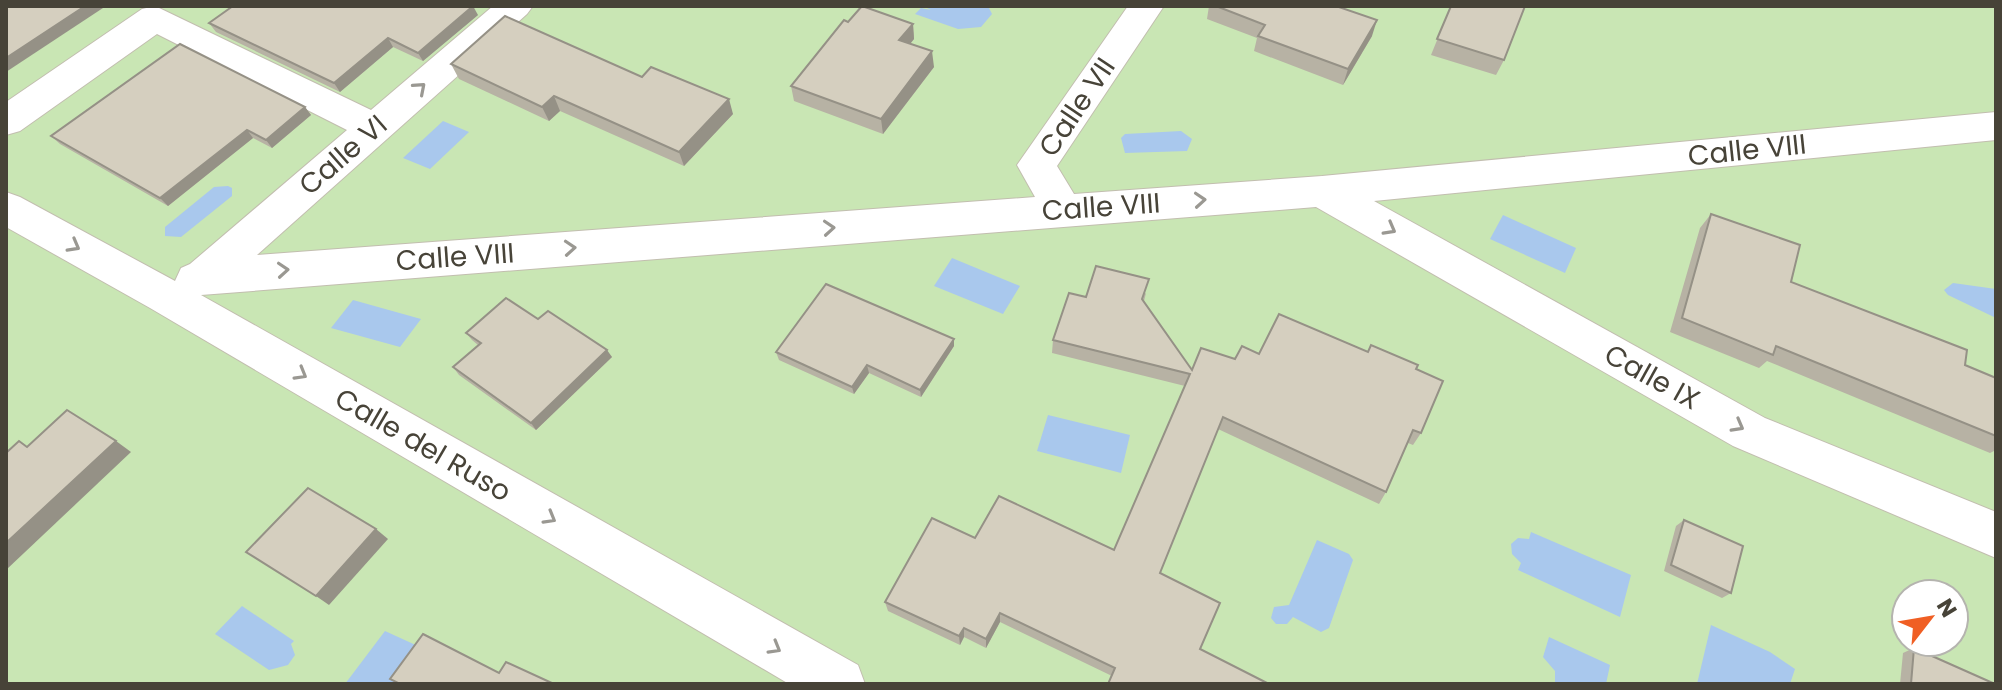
<svg xmlns="http://www.w3.org/2000/svg" width="2002" height="690" viewBox="0 0 2002 690" font-family="Poppins,sans-serif">
	<style>
		.green { fill: #c9e6b4; fill-rule: evenodd }
		.water { fill: #a9c8ed }
		.lines { fill: none; stroke-linecap: round; stroke-linejoin: round }
		.minor-casing { stroke: #c2beaf; stroke-width: 2 }
		.minor { fill: #fff; fill-rule: evenodd }
		.wall { fill: #b7b2a4 }
		.shaded-wall { fill: #959186 }
		.building { fill: #d5cfbf; stroke: #959186; stroke-width: 2 }
		.oneway { stroke: #9a9892 }
		.labels { text-anchor: middle; dominant-baseline: central; stroke-width: 6; stroke-linejoin: round; paint-order: stroke }
		.street-label { font-size: 28px; fill: #474338; stroke: #fff }
	</style>
	<rect width="100%" height="100%" fill="#f4f2e9"/>
	<path class="green" d="M6,6H1996V684H6ZM1906,594H1954V642H1906Z"/>
	<g class="water">
		<path d="M923,6H988L992,14L981,27L958,29L915,14L921,8L931,10Z"/>
		<path d="M443,121L469,132L430,169L403,158Z"/>
		<path d="M1181,131L1192,139L1187,151L1125,153L1121,138L1125,134Z"/>
		<path d="M228,186L232,188V196L181,237L165,236V227L214,187Z"/>
		<path d="M1503,215L1576,248L1565,273L1490,239Z"/>
		<path d="M952,258L1020,286L1003,314L934,286Z"/>
		<path d="M1953,283L1996,289V318L1948,295L1944,290Z"/>
		<path d="M353,300L421,319L400,347L331,328Z"/>
		<path d="M1048,415L1130,435L1121,473L1037,451Z"/>
		<path d="M1531,532L1631,575L1620,617L1518,570L1521,563L1512,554L1511,544L1518,538L1529,539Z"/>
		<path d="M1317,540L1349,554L1353,560L1329,628L1321,632L1293,617L1287,624H1276L1271,618L1274,607L1289,605Z"/>
		<path d="M242,606L294,641L291,644L295,655L288,665L269,670L215,634Z"/>
		<path d="M1711,625L1770,652L1795,669L1790,684H1697Z"/>
		<path d="M385,631L420,647L393,684H345Z"/>
		<path d="M1549,637L1610,665L1606,684H1555V671L1543,657Z"/>
	</g>
	<g class="lines">
		<g class="minor-casing">
			<path id="minor" d="M155,6L371,110L493,6H533L527,14L257,255L1035,197L1017,165L1128,6H1164L1057,166L1074,194L1322,176L1996,112V140L1374,201L1765,418L1996,512V558L1733,446L1316,207L201,295L858,665L865,684H789L150,308L6,227V192L20,197L175,281L181,268L190,264L347,130L157,34L20,131L6,135V102L142,9Z"/>
		</g>
		<use href="#minor" class="minor"/>
	</g>
	<g class="wall">
		<path d="M1209,6H1336L1372,36L1343,85L1254,51L1257,38L1207,19Z"/>
		<path d="M1451,6L1504,60L1496,75L1431,55Z"/>
		<path d="M478,15L423,61L393,47L340,92L216,32L209,23Z"/>
		<path d="M848,22L913,24L914,39L910,44L934,67L883,134L794,101L791,86Z"/>
		<path d="M451,64L642,77L733,114L684,166L560,111L549,121L459,79Z"/>
		<path d="M305,107L311,115L272,148L253,138L168,206L60,144L51,136Z"/>
		<path d="M1711,214L1791,282L1965,365L1996,378V450L1990,453L1767,361L1759,368L1670,332L1700,228Z"/>
		<path d="M1146,293L1144,301L1192,370L1259,354L1367,352L1416,369L1421,433L1413,445L1408,443L1386,492L1379,504L1218,429L1112,676L1000,622L986,648L964,637L960,645L888,611L885,602L975,538L1114,550L1185,386L1052,353L1053,340Z"/>
		<path d="M538,319L612,357L536,430L459,375L453,367L478,345L472,340L466,333Z"/>
		<path d="M954,346L921,397L869,373L854,394L779,360L776,352Z"/>
		<path d="M1684,520L1731,593L1722,598L1664,571L1676,526Z"/>
		<path d="M1914,648L1995,684H1900L1903,653Z"/>
	</g>
	<g class="shaded-wall">
		<path d="M85,6H106L6,72V58Z"/>
		<path d="M473,6L478,15L423,61L418,53Z"/>
		<path d="M1377,20L1372,36L1343,85L1348,69Z"/>
		<path d="M913,24L914,39L901,55L899,40Z"/>
		<path d="M388,38L393,47L340,92L334,83Z"/>
		<path d="M932,51L934,67L883,134L881,119Z"/>
		<path d="M554,96L560,111L549,121L542,107Z"/>
		<path d="M729,99L733,114L684,166L679,152Z"/>
		<path d="M305,107L311,115L272,148L266,140Z"/>
		<path d="M247,130L253,138L168,206L160,198Z"/>
		<path d="M954,339V346L921,397L920,390Z"/>
		<path d="M607,350L612,357L536,430L531,423Z"/>
		<path d="M867,365L869,373L854,394L852,387Z"/>
		<path d="M116,441L131,452L6,570V543Z"/>
		<path d="M376,529L388,539L329,605L316,596Z"/>
		<path d="M1000,613V622L986,648V639Z"/>
		<path d="M964,628V637L960,645L959,636Z"/>
	</g>
	<g class="building">
		<path d="M6,6H85L6,58Z"/>
		<path d="M233,6H473L418,53L388,38L334,83L209,23Z"/>
		<path d="M862,6L913,24L899,40L932,51L881,119L791,86L844,20L848,22Z"/>
		<path d="M1216,6H1336L1377,20L1348,69L1258,36L1265,25Z"/>
		<path d="M1451,6H1525L1504,60L1437,39Z"/>
		<path d="M505,16L642,77L651,67L729,99L679,152L554,96L542,107L451,64Z"/>
		<path d="M180,44L305,107L266,140L247,130L160,198L51,136Z"/>
		<path d="M1711,214L1800,245L1791,282L1967,350L1965,365L1996,378V436L1776,346L1773,355L1682,318Z"/>
		<path d="M1096,266L1149,279L1142,299L1192,370L1201,348L1235,359L1242,346L1259,354L1279,314L1368,352L1371,345L1418,365L1416,369L1443,381L1421,433L1413,430L1386,492L1223,417L1160,573L1220,603L1200,649L1269,684H1108L1115,668L1000,613L986,639L964,628L959,636L885,602L932,518L975,538L999,496L1114,550L1190,374L1053,340L1069,293L1086,297Z"/>
		<path d="M826,284L954,339L920,390L867,365L852,387L776,352Z"/>
		<path d="M506,298L538,319L548,311L607,350L531,423L453,367L481,343L466,333Z"/>
		<path d="M67,410L116,441L6,543V453L19,441L27,447Z"/>
		<path d="M308,488L376,529L316,596L246,552Z"/>
		<path d="M1684,520L1743,546L1731,593L1671,565Z"/>
		<path d="M423,634L499,673L506,662L554,684H400L390,679Z"/>
		<path d="M1914,648L1995,684H1911Z"/>
	</g>
	<defs><path id="oneway-chevron" d="M-2-3.5L2.5 0L-2 3.5" fill="none" stroke-width="1.6" stroke-linecap="round" stroke-linejoin="round" transform="scale(2)"/></defs>
	<g class="oneway">
		<use href="#oneway-chevron" transform="translate(420 88) rotate(-41)"/>
		<use href="#oneway-chevron" transform="translate(1200 200) rotate(-4)"/>
		<use href="#oneway-chevron" transform="translate(829 228) rotate(-4)"/>
		<use href="#oneway-chevron" transform="translate(1390 229) rotate(29)"/>
		<use href="#oneway-chevron" transform="translate(74 246) rotate(29)"/>
		<use href="#oneway-chevron" transform="translate(570 248) rotate(-4)"/>
		<use href="#oneway-chevron" transform="translate(283 270) rotate(-4)"/>
		<use href="#oneway-chevron" transform="translate(301 374) rotate(30)"/>
		<use href="#oneway-chevron" transform="translate(1738 426) rotate(29)"/>
		<use href="#oneway-chevron" transform="translate(550 518) rotate(30)"/>
		<use href="#oneway-chevron" transform="translate(775 648) rotate(30)"/>
	</g>
	<g class="labels">
		<g class="street-label">
			<text transform="translate(1077 107) rotate(-56)">Calle VII</text>
			<text transform="translate(1747 150) rotate(-6)">Calle VIII</text>
			<text transform="translate(343 155) rotate(-41)">Calle VI</text>
			<text transform="translate(1101 207) rotate(-4)">Calle VIII</text>
			<text transform="translate(455 257) rotate(-4)">Calle VIII</text>
			<text transform="translate(1652 377) rotate(29)">Calle IX</text>
			<text transform="translate(423 445) rotate(30)">Calle del Ruso</text>
		</g>
	</g>
	<rect width="2002" height="690" fill="none" stroke="#474338" stroke-width="16"/>
	<g transform="translate(1930 618) rotate(59)"><circle r="38" fill="#ffffff" stroke="#b5b4af" stroke-width="2"/>
	<path d="M0-6L14 30L0 20L-14 30Z" fill="#f05f24"/>
	<text y="-12" font-size="22" font-weight="bold" text-anchor="middle" fill="#474338">N</text>
	</g>
</svg>
